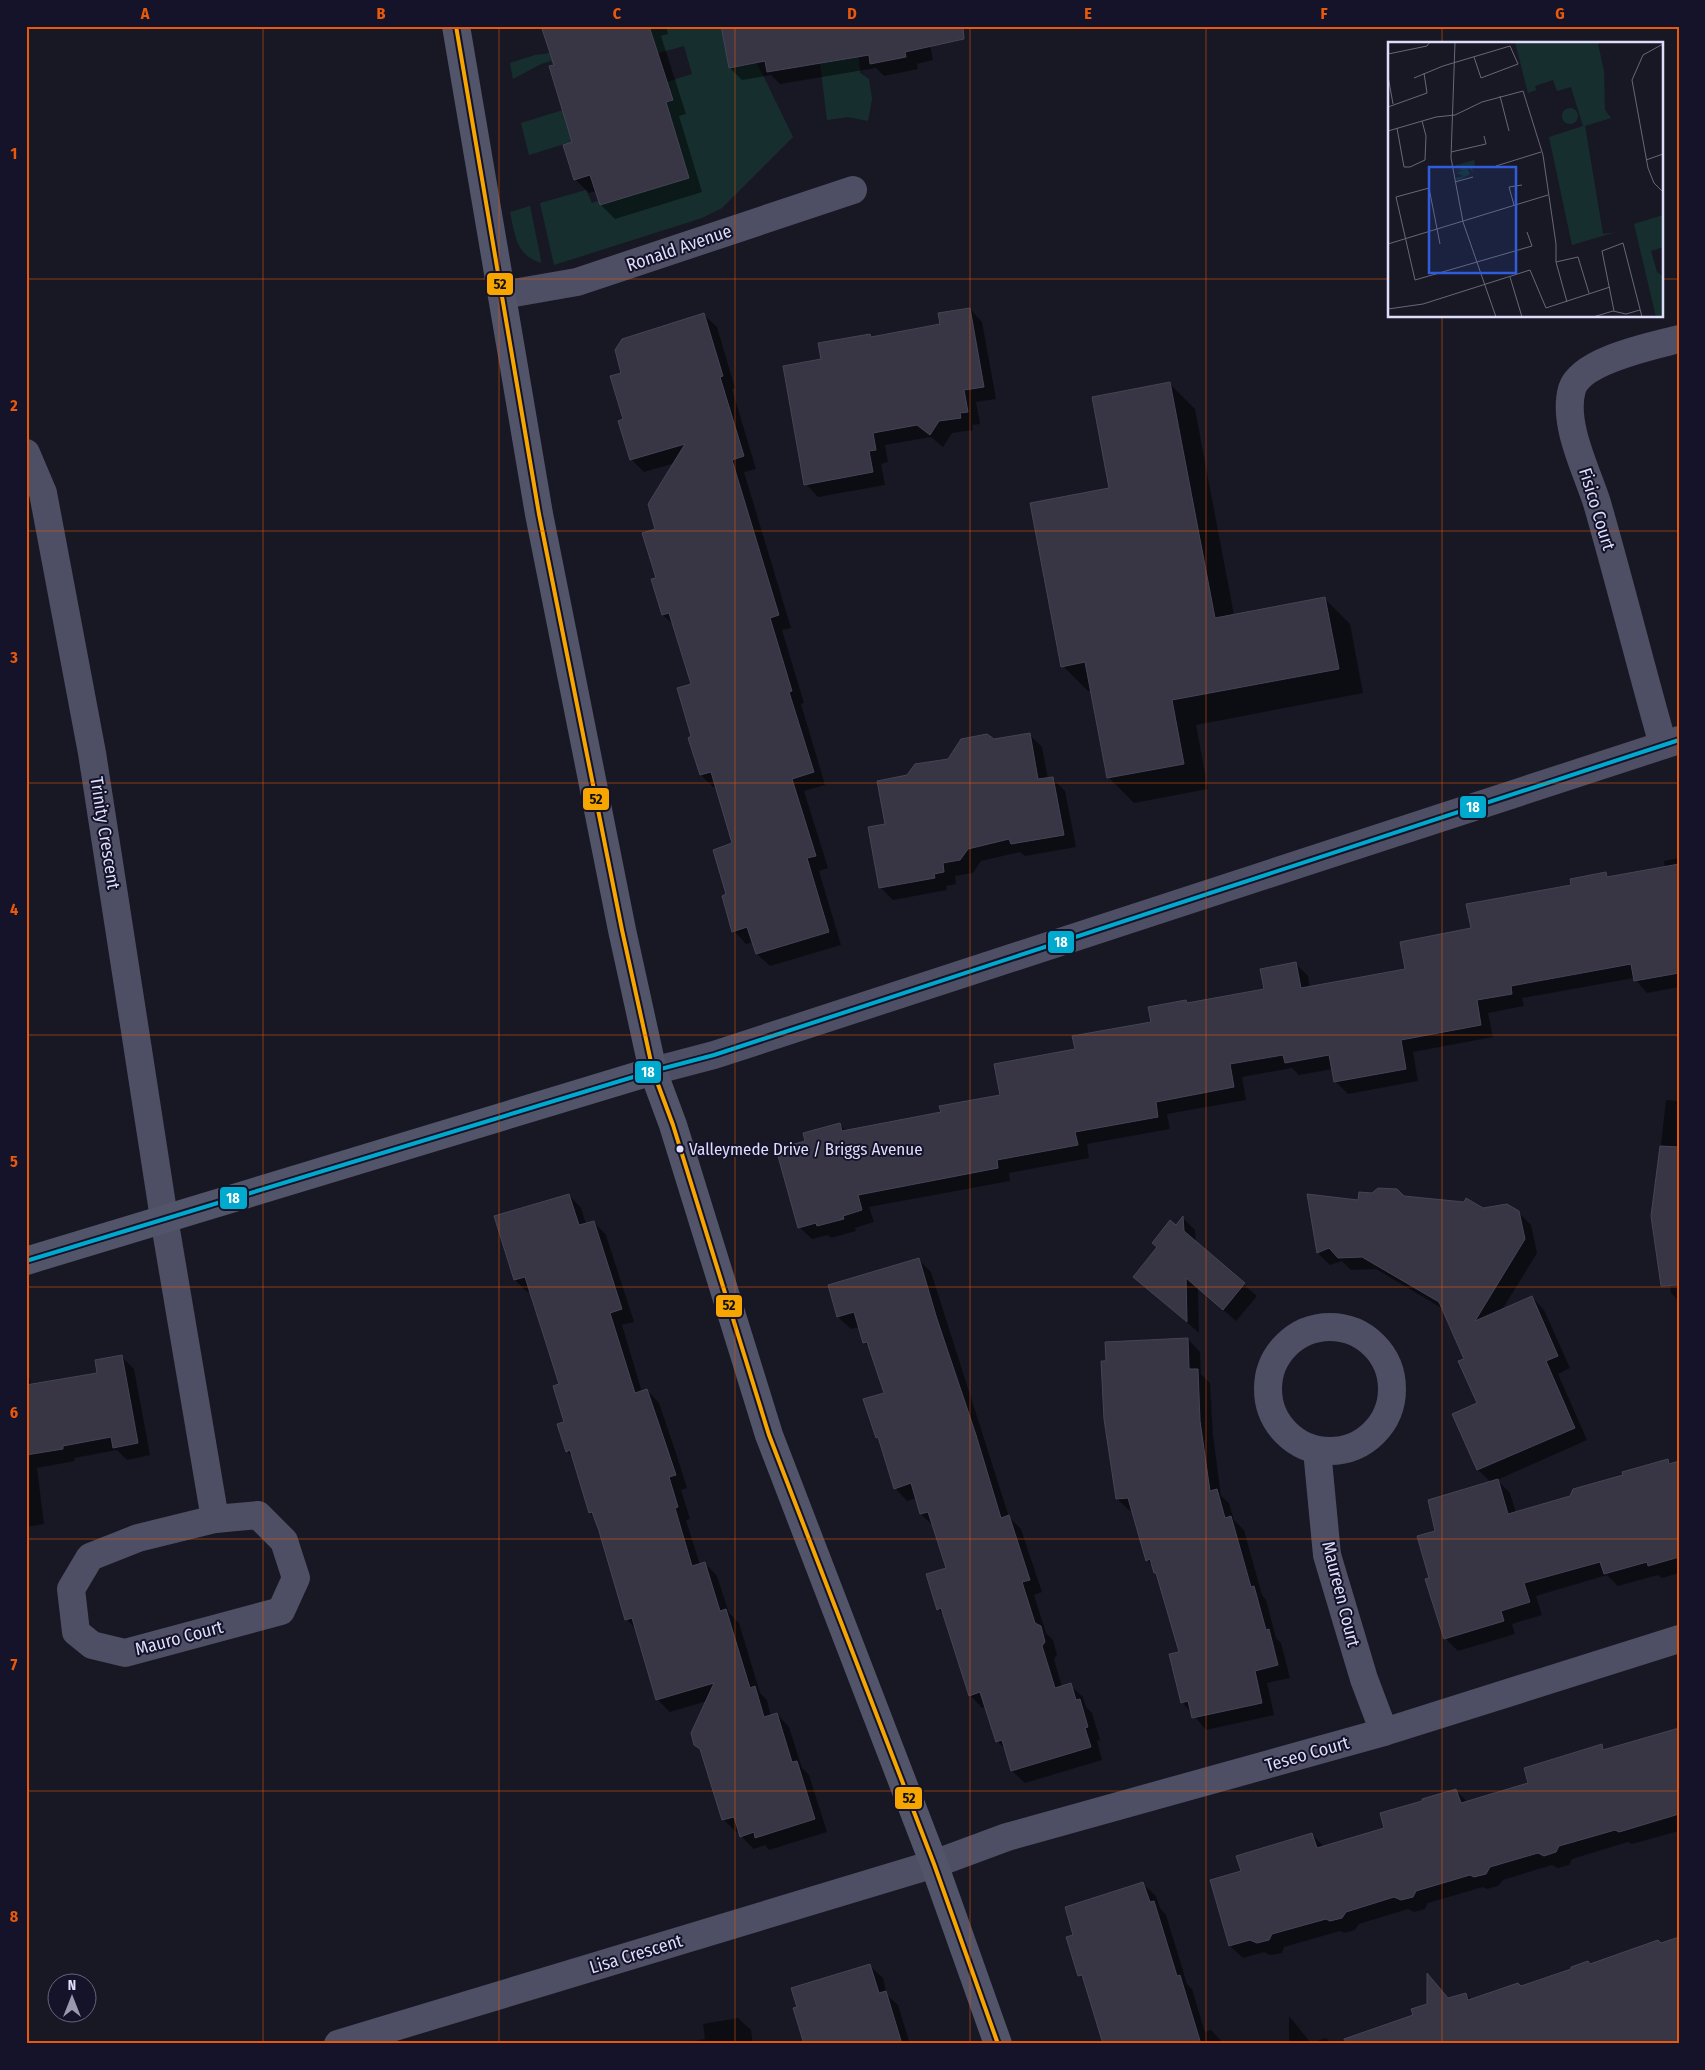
<svg xmlns="http://www.w3.org/2000/svg" width="1705" height="2070" viewBox="0 0 1705 2070" font-family="'Fira Sans Condensed',sans-serif">
	<style>
		.green { fill: #162f2e }
		.shadow { fill: #0007 }
		.building { fill: #383645; stroke: #454356 }
		.lines { fill: none; stroke-linecap: round; stroke-linejoin: round }
		.street { stroke: #4e4f64; stroke-width: 28 }
		.secondary { stroke: #525469; stroke-width: 28 }
		.bus-1-casing { stroke: #141329; stroke-width: 8 }
		.bus-2-casing { stroke: #141329; stroke-width: 8 }
		.bus-1 { stroke: #f7a600; stroke-width: 4 }
		.bus-2 { stroke: #00a9ce; stroke-width: 4 }
		.grid { fill: none; stroke: #e8590c; stroke-width: 1; stroke-opacity: 0.55 }
		.bus-dot { fill: #deddfc; stroke: #141329; stroke-width: 2 }
		.labels { text-anchor: middle; dominant-baseline: central; stroke-width: 4; stroke-linejoin: round; paint-order: stroke }
		.bus-label { font-size: 17px; fill: #deddfc; stroke: #141329; text-anchor: start }
		.street-label { font-size: 18px; fill: #deddfc; stroke: #141329 }
		.inset-road { fill: none; stroke: #67677a; stroke-width: 1 }
		.view { fill: #305cdc; fill-opacity: 0.15; stroke: #305cdc; stroke-width: 2.5 }
		.inset-edge { fill: none; stroke: #deddfc; stroke-width: 2.5 }
		.line-badge { stroke: #141329; stroke-width: 2 }
		.badge-label { font-size: 14px; text-anchor: middle; font-weight: bold; fill: #fff }
		.pale-badge-label { font-size: 14px; text-anchor: middle; font-weight: bold; fill: #111 }
		.neatline { fill: none; stroke: #e8590c; stroke-width: 2 }
		.grid-label { font-size: 16px; text-anchor: middle; font-weight: bold; fill: #e8590c }
	</style>
	<rect width="100%" height="100%" fill="#181824"/>
	<g class="green">
		<path d="M635,26H721L729,68L757,63L793,137L722,208L702,218L554,265L540,203L586,190L592,203L600,200L606,203L688,178L609,130L529,155L521,123L563,110L589,126L672,100L667,82L692,74L684,46L658,53L653,38L569,64L568,60L553,65L551,61L541,64L513,79L510,63L535,55L550,53Z"/>
		<path d="M859,56L860,73L869,79L872,99L868,121L848,117L827,120L820,63Z"/>
		<path d="M530,206L540,255L541,263C516,255 515,235 510,212Z"/>
	</g>
	<g class="shadow">
		<path d="M543,26H666L668,34L661,36L686,114L679,116L702,192L615,219L601,205L596,191L589,193L575,179L574,142L555,66Z"/>
		<path d="M927,26L933,60L917,64L918,69L884,76L876,68L780,84L771,75L742,80L730,68Z"/>
		<path d="M970,309L982,322L996,399L976,402L980,424L972,425L973,430L952,433L943,447L931,437L885,445L888,462L881,464L885,485L818,497L806,484L823,360L870,335L873,338L942,325Z"/>
		<path d="M704,315L717,327L735,388L732,389L756,469L744,472L791,628L782,630L804,703L801,704L825,785L804,791L828,868L819,871L841,945L770,966L757,954L753,942L746,944L734,931L728,895L734,844L716,786L713,787L701,775L693,737L692,685L675,626L663,615L653,580L657,579V530L675,463L644,472L631,459L625,420L622,374Z"/>
		<path d="M1170,384L1195,409L1234,615L1325,599L1350,624L1363,693L1196,725L1208,789L1134,803L1109,778L1092,690L1088,691L1063,666L1111,489Z"/>
		<path d="M1029,734L1042,747L1048,779L1052,778L1065,791L1076,847L1025,856L1020,852L981,861L973,873L955,876L956,884L946,886L947,890L893,900L880,887L886,825L908,776L994,741Z"/>
		<path d="M1679,858V987L1647,993L1634,978L1522,998L1524,1006L1488,1013L1493,1037L1413,1052L1418,1081L1348,1094L1335,1081L1333,1069L1299,1075L1292,1068L1242,1077L1246,1100L1167,1114L1170,1129L1087,1144L1089,1158L1009,1173L1010,1181L869,1207L874,1222L855,1228L856,1231L831,1238L828,1235L812,1239L799,1227L806,1142L839,1124L847,1132L942,1114L1001,1096L1076,1050L1152,1023L1185,1001L1188,1004L1265,990L1296,964L1308,976L1310,988L1407,970L1472,929L1573,887L1606,874L1609,877L1665,868L1664,861Z"/>
		<path d="M1666,1100L1679,1101V1305L1677,1299L1671,1293L1669,1276L1653,1216Z"/>
		<path d="M569,1195L581,1208L586,1224L594,1222L606,1235L634,1322L622,1325L642,1392L647,1390L659,1403L677,1456L687,1488L681,1490L690,1519L686,1520L700,1565L705,1563L717,1576L729,1613L739,1623L760,1693L767,1700L771,1716L777,1714L789,1727L802,1768L809,1775L827,1832L769,1850L765,1845L754,1849L741,1836L740,1831L736,1832L723,1819L707,1701L670,1712L657,1699L637,1630L626,1619L596,1519L590,1513L573,1458L567,1451L566,1422L560,1385L531,1291L527,1292L515,1280Z"/>
		<path d="M1308,1196L1360,1201L1403,1197L1483,1209L1518,1212L1531,1225L1537,1253L1502,1310L1532,1297L1544,1310L1570,1368L1558,1374L1587,1440L1497,1480L1510,1493L1516,1513L1571,1497L1667,1460L1672,1465L1679,1463V1573L1662,1578L1658,1575L1618,1586L1607,1575L1536,1596L1542,1615L1512,1624L1515,1634L1458,1651L1445,1638L1436,1531L1491,1482L1478,1470L1454,1414L1478,1404L1465,1360L1443,1309L1376,1269L1351,1270L1342,1261L1330,1265L1318,1253Z"/>
		<path d="M1183,1218L1195,1230L1196,1243L1257,1296L1236,1321L1198,1288L1199,1333L1134,1277Z"/>
		<path d="M918,1259L931,1272L1009,1517L1021,1529L1042,1592L1034,1595L1046,1633L1053,1640L1057,1655L1054,1659L1062,1687L1070,1685L1083,1697L1086,1707L1092,1713L1100,1740L1097,1741L1102,1760L1025,1783L1012,1771L1006,1750L997,1741L986,1707L982,1708L970,1695L945,1616L938,1609L948,1569L934,1527L921,1514L917,1498L907,1501L895,1488L881,1441L877,1437L886,1394L871,1349L864,1342L860,1327L851,1329L838,1317L829,1286Z"/>
		<path d="M1188,1339L1200,1352L1201,1374L1210,1383L1213,1435L1221,1496L1229,1503L1234,1520L1244,1530L1262,1595L1266,1600L1276,1638L1281,1643L1290,1678L1267,1683L1274,1715L1206,1730L1182,1702L1180,1653L1158,1575L1154,1567L1147,1560L1133,1511H1130L1117,1499Z"/>
		<path d="M121,1356L134,1369L150,1455L127,1460L117,1450L74,1458L75,1461L37,1468L44,1524L26,1527V1375L30,1379L31,1386L99,1374Z"/>
		<path d="M1679,1722V1831L1632,1844L1628,1842L1572,1859L1569,1865L1558,1868L1552,1865L1503,1880L1498,1886L1487,1889L1483,1887L1428,1903L1425,1909L1414,1912L1408,1909L1359,1924L1355,1930L1344,1933L1340,1931L1284,1947L1282,1953L1270,1955L1264,1952L1243,1958L1230,1946L1212,1881L1242,1872L1312,1834L1324,1847L1386,1829L1456,1791L1468,1802L1529,1784L1601,1746L1606,1751L1678,1730L1676,1723Z"/>
		<path d="M1143,1884L1156,1896L1160,1908L1166,1915L1187,1984L1192,1989L1205,2032L1211,2030L1224,2044H1110L1085,1980L1079,1975L1075,1936Z"/>
		<path d="M1661,1944L1679,2044H1334L1414,2016L1428,2005V1976L1449,1999L1466,1994L1472,2001Z"/>
		<path d="M870,1966L883,1978L887,1995L898,2005L910,2044H806Z"/>
		<path d="M1289,2016L1311,2043L1326,2038L1332,2044H1289Z"/>
		<path d="M738,2018L751,2030L753,2044H679L705,2039L703,2024Z"/>
	</g>
	<g class="building">
		<path d="M541,26H649L673,100L666,102L689,178L600,205L590,175L574,180L563,145L572,142L549,66L554,65Z"/>
		<path d="M721,26H963L964,39L905,52L906,57L870,64L869,55L767,72L765,61L729,68Z"/>
		<path d="M970,308L984,387L964,390L968,412L960,413L961,418L939,421L930,435L917,425L873,433L876,450L869,451L873,472L804,485L783,366L821,359L818,343L870,334L871,337L940,324L938,313Z"/>
		<path d="M704,313L723,376L720,377L744,456L732,460L779,615L770,618L792,691L789,692L814,772L792,779L816,856L807,858L829,932L756,954L747,927L732,932L722,896L726,894L713,850L732,843L711,772L700,775L688,738L691,736L677,688L691,684L669,613L662,615L651,579L656,578L642,533L655,529L648,504L685,444L630,460L618,421L623,419L610,376L621,373L615,350L622,339Z"/>
		<path d="M1170,382L1215,618L1325,597L1339,669L1172,700L1184,764L1107,778L1085,662L1061,667L1030,503L1109,488L1092,397Z"/>
		<path d="M1030,733L1038,779L1053,777L1064,835L1011,844L1009,839L968,849L960,860L943,863L944,872L934,874L935,878L879,888L868,827L885,824L877,781L907,775L915,764L948,759L961,739L987,734L994,739Z"/>
		<path d="M1679,864V973L1634,981L1631,964L1511,986L1512,994L1477,1000L1481,1025L1401,1040L1406,1069L1334,1082L1329,1055L1285,1063L1283,1055L1230,1064L1234,1087L1156,1102L1158,1117L1075,1132L1078,1145L997,1160L998,1168L858,1195L862,1210L843,1216L844,1219L817,1226L816,1223L798,1228L776,1149L805,1141L803,1133L840,1123L842,1131L941,1112L939,1106L1000,1095L994,1064L1075,1049L1072,1036L1151,1022L1148,1007L1186,1000L1187,1003L1264,989L1260,969L1296,962L1301,988L1405,969L1400,942L1471,928L1466,904L1571,885L1570,879L1606,872L1607,877Z"/>
		<path d="M1660,1146L1679,1147V1285L1661,1286L1651,1216Z"/>
		<path d="M1378,1188L1397,1189L1404,1196L1464,1202L1466,1198L1483,1208L1507,1204L1519,1211L1525,1239L1475,1321L1532,1296L1558,1356L1546,1361L1575,1428L1477,1470L1452,1414L1477,1403L1458,1361L1464,1359L1439,1302L1362,1257L1338,1258L1329,1248L1317,1253L1307,1194L1358,1200L1359,1192L1372,1193Z"/>
		<path d="M569,1194L579,1225L594,1221L622,1309L610,1313L635,1393L647,1389L665,1442L676,1475L669,1477L678,1507L675,1508L692,1566L705,1562L720,1611L726,1609L750,1688L755,1686L764,1717L777,1713L792,1762L797,1761L815,1819L755,1838L754,1832L740,1837L734,1817L722,1820L700,1749L694,1745L691,1733L714,1683L656,1700L632,1618L625,1620L599,1531L592,1512L589,1513L570,1450L566,1452L557,1424L564,1422L553,1386L559,1384L525,1277L514,1280L494,1216Z"/>
		<path d="M1183,1216L1184,1231L1245,1283L1223,1310L1186,1278L1187,1322L1133,1277L1157,1247L1152,1243L1170,1220L1176,1225Z"/>
		<path d="M919,1258L937,1319L976,1435L1001,1518L1009,1515L1030,1580L1022,1582L1035,1623L1041,1626L1045,1642L1042,1646L1055,1688L1071,1683L1076,1700L1080,1699L1088,1727L1085,1728L1091,1747L1011,1771L1002,1740L996,1742L980,1692L969,1696L941,1608L937,1610L926,1574L946,1568L928,1512L920,1514L911,1483L894,1489L878,1437L876,1438L863,1399L884,1393L867,1342L863,1343L854,1312L837,1317L828,1285Z"/>
		<path d="M1188,1338L1189,1369H1198L1200,1421L1210,1491L1217,1489L1225,1518L1231,1516L1251,1587L1254,1586L1266,1630L1269,1629L1278,1665L1255,1671L1262,1703L1192,1718L1188,1701L1181,1703L1169,1654L1179,1652L1156,1573H1154L1150,1559L1146,1561L1128,1498L1116,1499L1104,1419L1101,1361H1106L1105,1342Z"/>
		<path d="M122,1355L138,1443L113,1448L111,1437L63,1446V1449L26,1455V1385L97,1373L95,1360Z"/>
		<path d="M1668,1459L1669,1464L1679,1461V1557L1648,1566L1647,1562L1604,1574L1600,1562L1524,1583L1530,1602L1501,1611L1504,1621L1444,1639L1425,1579L1429,1578L1417,1536L1435,1531L1428,1500L1498,1479L1508,1514L1570,1496L1573,1489L1623,1475L1622,1472Z"/>
		<path d="M1679,1728V1814L1619,1832L1615,1830L1559,1846L1556,1852L1544,1856L1538,1853L1490,1867L1486,1874L1474,1877L1470,1875L1416,1891L1413,1897L1401,1900L1394,1897L1346,1912L1342,1918L1330,1921L1326,1919L1272,1934L1269,1940L1257,1943L1250,1940L1229,1946L1210,1880L1241,1871L1236,1856L1312,1833L1317,1848L1384,1828L1380,1813L1422,1801V1799L1456,1789L1461,1803L1528,1783L1524,1768L1602,1744L1603,1750Z"/>
		<path d="M1143,1882L1150,1902L1154,1901L1177,1976L1180,1975L1201,2044H1103L1082,1975L1078,1976L1066,1937L1073,1935L1065,1907Z"/>
		<path d="M1679,1937V2044H1345L1344,2039L1413,2015L1411,2009L1427,2004V1973L1448,1998L1466,1993L1468,2000L1518,1983L1521,1986L1571,1969V1967L1588,1961L1590,1964L1658,1940L1661,1943Z"/>
		<path d="M870,1964L879,1993L886,1991L902,2044H804L793,2008L797,2007L791,1988Z"/>
	</g>
	<g class="lines">
		<g class="street">
			<path d="M502,295L577,282L853,190"/>
			<path d="M26,453L43,493L92,753L164,1218L215,1519"/>
			<path d="M1663,745C1640,664 1620,583 1597,503C1587,471 1562,424 1572,389C1581,360 1652,346 1679,339"/>
			<path d="M653,1071L714,1055L1679,740"/>
			<circle cx="1330" cy="1389" r="62"/>
			<path d="M1317,1450L1327,1555L1364,1679L1384,1732"/>
			<path d="M258,1515L284,1541L296,1578L281,1611L125,1653L92,1645L76,1632L71,1589L90,1557L138,1538L215,1519Z"/>
			<path d="M338,2044L934,1864L1007,1837L1384,1732L1679,1639"/>
		</g>
		<g class="secondary">
			<path d="M456,26L539,514L622,930L653,1071L673,1125L769,1435L934,1864L998,2044"/>
			<path d="M26,1261L653,1071"/>
		</g>
		<g class="bus-1-casing">
			<path id="bus-1" d="M456,26L539,514L622,930L653,1071L673,1125L769,1435L934,1864L998,2044"/>
		</g>
		<g class="bus-2-casing">
			<path id="bus-2" d="M26,1261L653,1071L714,1055L1679,740"/>
		</g>
		<use href="#bus-1" class="bus-1"/>
		<use href="#bus-2" class="bus-2"/>
	</g>
	<path class="grid" d="M263,26V2044M499,26V2044M735,26V2044M970,26V2044M1206,26V2044M1442,26V44M26,279H1389M1661,279H1679M1442,316V2044M26,531H1679M26,783H1679M26,1035H1679M26,1287H1679M26,1539H1679M26,1791H1679"/>
	<circle class="bus-dot" cx="680" cy="1149" r="4.5"/>
	<g class="labels">
		<g class="bus-label">
			<text x="689" y="1149">Valleymede Drive / Briggs Avenue</text>
		</g>
		<g class="street-label">
			<text transform="translate(679 248) rotate(-19)">Ronald Avenue</text>
			<text transform="translate(1597 509) rotate(73)">Fisico Court</text>
			<text transform="translate(105 833) rotate(81)">Trinity Crescent</text>
			<text transform="translate(1341 1594) rotate(76)">Maureen Court</text>
			<text transform="translate(179 1638) rotate(-15)">Mauro Court</text>
			<text transform="translate(1307 1754) rotate(-16)">Teseo Court</text>
			<text transform="translate(636 1954) rotate(-17)">Lisa Crescent</text>
		</g>
	</g>
	<g transform="translate(1388 42)">
		<rect width="275" height="275" fill="#181824"/>
		<path d="M127,0H215L210,2L216,29L217,68L223,76L197,84L215,192L228,190L184,203L161,95L195,84L183,45L169,49L165,38L147,44L148,48L140,51ZM174 74a8 8 0 1 1 16 0a8 8 0 1 1-16 0ZM86,118L87,123L83,124L86,131L78,123L82,132L70,139L67,136L76,134L68,131L76,128L67,129L75,126L73,123L67,126L66,124ZM275,173V205L263,209L269,230L275,234V275H268L246,182Z" fill="#162f2e"/>
		<path class="inset-road" d="M67,0L63,116L75,180L108,275M275,2L255,13L244,38L260,126L266,141L275,150M0,12L39,4L42,0M0,34L5,62M26,36L55,24L122,4L130,22L93,36L86,15M112,54L121,89M0,65L39,51L36,31M9,86L16,125H22L37,118L38,94L34,79M0,89L48,75L67,73L94,60L135,49L155,113L168,202V220L179,260M63,110L98,102L96,94M258,118L275,112M108,124L153,110M67,140L85,135M126,163L121,145L134,143M0,202L160,153M52,202L41,146L8,155L27,238L144,204L139,190M168,220L190,215L201,251M122,235L134,275M0,267L35,262L142,228L158,266L222,245M226,269L214,209L235,201L254,275M205,275L225,269L238,272L252,268"/>
		<path class="view" d="M41,125H128V231H41Z"/>
		<rect width="275" height="275" class="inset-edge"/>
	</g>
	<g class="line-badge">
		<rect x="486" y="272" width="28" height="24" rx="5" fill="#f7a600"/>
		<rect x="582" y="787" width="28" height="24" rx="5" fill="#f7a600"/>
		<rect x="1459" y="795" width="28" height="24" rx="5" fill="#00a9ce"/>
		<rect x="1047" y="930" width="28" height="24" rx="5" fill="#00a9ce"/>
		<rect x="634" y="1060" width="28" height="24" rx="5" fill="#00a9ce"/>
		<rect x="219" y="1186" width="29" height="24" rx="5" fill="#00a9ce"/>
		<rect x="715" y="1294" width="28" height="24" rx="5" fill="#f7a600"/>
		<rect x="894" y="1786" width="29" height="24" rx="5" fill="#f7a600"/>
	</g>
	<g class="badge-label">
		<text x="1473" y="812">18</text>
		<text x="1061" y="947">18</text>
		<text x="648" y="1077">18</text>
		<text x="233" y="1203">18</text>
	</g>
	<g class="pale-badge-label">
		<text x="500" y="289">52</text>
		<text x="596" y="804">52</text>
		<text x="729" y="1310">52</text>
		<text x="909" y="1803">52</text>
	</g>
	<rect width="1705" height="2070" fill="none" stroke="#141329" stroke-width="55"/>
	<g transform="translate(72 1998)"><circle r="24" fill="#141329" stroke="#65647d"/>
	<path d="M0-4L9 19L0 12L-9 19Z" fill="#9998b0"/>
	<text y="-8" font-size="14" font-weight="bold" text-anchor="middle" fill="#deddfc">N</text>
	</g>
	<rect x="28" y="28" width="1650" height="2014" class="neatline"/>
	<g class="grid-label">
		<text x="145" y="19">A</text>
		<text x="381" y="19">B</text>
		<text x="617" y="19">C</text>
		<text x="852" y="19">D</text>
		<text x="1088" y="19">E</text>
		<text x="1324" y="19">F</text>
		<text x="1560" y="19">G</text>
		<text x="14" y="159">1</text>
		<text x="14" y="411">2</text>
		<text x="14" y="663">3</text>
		<text x="14" y="915">4</text>
		<text x="14" y="1167">5</text>
		<text x="14" y="1418">6</text>
		<text x="14" y="1670">7</text>
		<text x="14" y="1922">8</text>
	</g>
</svg>
